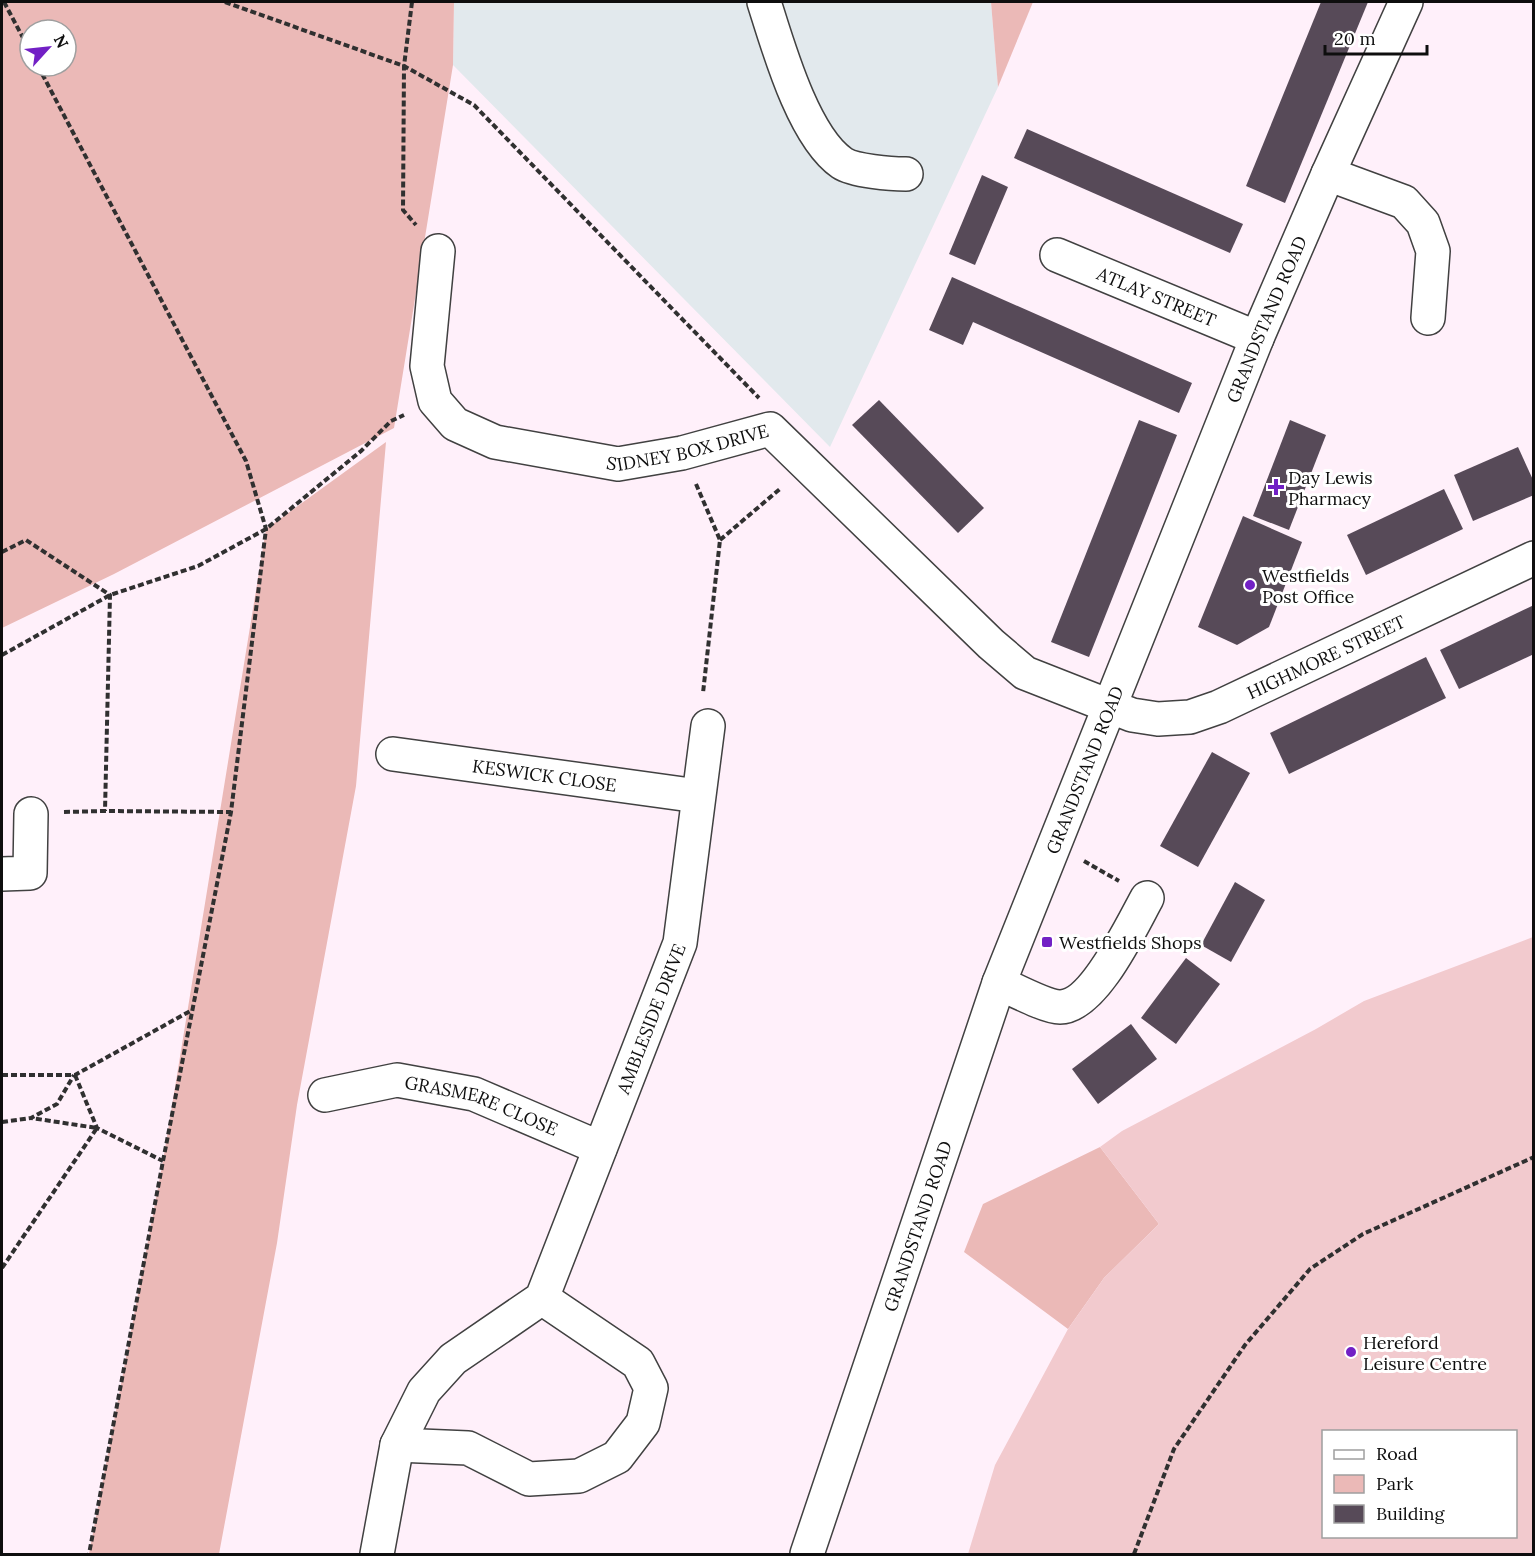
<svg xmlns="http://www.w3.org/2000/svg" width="1535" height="1556" viewBox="0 0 1535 1556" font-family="Lora,serif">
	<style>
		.industrial { fill: #e2e9ed }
		.green { fill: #ebb9b7; fill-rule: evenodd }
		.pitch { fill: #f2cace; fill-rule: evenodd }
		.building { fill: #574a58 }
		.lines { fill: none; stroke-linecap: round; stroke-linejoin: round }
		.minor-casing { stroke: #414141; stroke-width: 36 }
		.path { stroke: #303030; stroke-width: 4; stroke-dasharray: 6 3; stroke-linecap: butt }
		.minor { stroke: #fff; stroke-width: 33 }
		.poi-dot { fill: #7220c5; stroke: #fff; stroke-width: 2 }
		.labels { text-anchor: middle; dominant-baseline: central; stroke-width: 6; stroke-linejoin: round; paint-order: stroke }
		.street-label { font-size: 18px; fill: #0e0e0e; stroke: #fff }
		.poi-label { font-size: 18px; fill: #0e0e0e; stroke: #fff; text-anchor: start }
	</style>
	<rect width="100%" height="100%" fill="#fff0fa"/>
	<path class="industrial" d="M454,2H991L998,87L830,447L453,65Z"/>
	<g class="green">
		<path d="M2,2H454L453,65L394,428L114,574L2,628ZM30,30H66V66H30Z"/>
		<path d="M991,2H1033L998,87Z"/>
		<path d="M386,442L356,786L297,1105L277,1243L219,1554H89L163,1161L266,529Z"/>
		<path d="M1100,1147L1159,1224L1104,1278L1068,1329L964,1252L983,1204Z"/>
	</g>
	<path class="pitch" d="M1533,937V1554H968L995,1465L1068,1329L1104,1278L1159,1224L1100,1147L1122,1131L1316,1029L1364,1001ZM1324,1432H1516V1536H1324Z"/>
	<g class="building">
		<path d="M1321,2H1368L1285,203L1246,186Z"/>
		<path d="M1027,129L1243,224L1230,253L1014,158Z"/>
		<path d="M982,175L1008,187L975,265L949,254Z"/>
		<path d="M952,277L1192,383L1179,413L973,322L963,345L929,330Z"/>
		<path d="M879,400L984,508L958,533L852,425Z"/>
		<path d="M1139,420L1177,435L1089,657L1051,642Z"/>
		<path d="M1290,420L1326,435L1289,530L1253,516Z"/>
		<path d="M1518,447L1534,482V495L1473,521L1454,475Z"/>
		<path d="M1444,489L1463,529L1366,575L1347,535Z"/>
		<path d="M1243,516L1302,542L1269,627L1237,645L1198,627Z"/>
		<path d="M1534,605V654L1459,689L1440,650Z"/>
		<path d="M1426,657L1446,698L1289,774L1270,733Z"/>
		<path d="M1212,752L1250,773L1198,867L1160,846Z"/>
		<path d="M1235,882L1265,900L1231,962L1201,945Z"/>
		<path d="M1186,958L1220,984L1176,1044L1141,1018Z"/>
		<path d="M1131,1024L1157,1059L1098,1104L1072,1069Z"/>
	</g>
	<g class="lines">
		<g class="minor-casing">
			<g id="minor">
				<path d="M764,2C778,46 803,136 842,163C854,171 891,174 906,174"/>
				<path d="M1328,174L1404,202L1423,223L1433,251L1428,318"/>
				<path id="s1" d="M438,251L427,366L435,401L455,424L495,442L618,464L682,453L770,429L991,644L1025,673L1132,715L1158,719L1190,717L1219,707L1534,558"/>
				<path id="s2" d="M1057,255L1257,338"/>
				<path id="s3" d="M393,754L698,796"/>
				<path d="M2,874L30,873L31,814"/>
				<path d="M999,983C1013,989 1046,1007 1060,1007C1094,1007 1132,925 1147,898"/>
				<path id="s4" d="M325,1095L397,1080L474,1094L600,1148"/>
				<path d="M397,1445L468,1448L529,1479L579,1476L617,1457L643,1423L651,1388L638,1363L542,1298"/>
				<path id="s5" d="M377,1554L397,1445L424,1391L453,1359L542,1298L680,943L708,726"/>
				<path id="s6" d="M807,1554L999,983L1257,338L1328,174L1406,2"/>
			</g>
		</g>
		<g class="path">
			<path d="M4,2L30,51"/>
			<path d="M225,2L404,66L474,105L759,398"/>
			<path d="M412,2L404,66L403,210L416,225"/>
			<path d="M38,66L246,461L266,529L231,812L163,1161L89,1554"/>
			<path d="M696,484L720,540L703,693"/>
			<path d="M720,540L781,488"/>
			<path d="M2,552L26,540L110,595L105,811"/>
			<path d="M2,655L110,595L198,566L266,529L361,451L391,421L404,415"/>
			<path d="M64,812L105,811L231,812"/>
			<path d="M1084,861L1119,881"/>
			<path d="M2,1075H75L192,1010"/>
			<path d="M75,1075L97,1128L163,1161"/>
			<path d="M2,1122L31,1118L57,1104L74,1075"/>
			<path d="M2,1268L97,1128L31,1118"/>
			<path d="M1134,1554L1174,1449L1245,1345L1310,1269L1363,1234L1534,1157"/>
		</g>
		<use href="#minor" class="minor"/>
	</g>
	<g class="poi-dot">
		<path d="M1273 478h6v6h6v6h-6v6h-6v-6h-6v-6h6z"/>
		<circle cx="1250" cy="585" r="6"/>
		<rect x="1041" y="936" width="12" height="12" rx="3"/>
		<circle cx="1351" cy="1352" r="6"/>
	</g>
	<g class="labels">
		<g class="street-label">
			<text stroke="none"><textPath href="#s2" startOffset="108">ATLAY STREET</textPath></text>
			<text stroke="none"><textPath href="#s6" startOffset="1318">GRANDSTAND ROAD</textPath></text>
			<text stroke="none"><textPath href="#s1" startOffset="422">SIDNEY BOX DRIVE</textPath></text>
			<text stroke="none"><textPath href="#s1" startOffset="1182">HIGHMORE STREET</textPath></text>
			<text stroke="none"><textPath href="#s6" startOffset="832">GRANDSTAND ROAD</textPath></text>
			<text stroke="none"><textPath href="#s3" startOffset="153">KESWICK CLOSE</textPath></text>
			<text stroke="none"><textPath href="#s5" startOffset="622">AMBLESIDE DRIVE</textPath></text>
			<text stroke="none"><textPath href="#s4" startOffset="162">GRASMERE CLOSE</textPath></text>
			<text stroke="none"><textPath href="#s6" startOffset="346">GRANDSTAND ROAD</textPath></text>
		</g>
		<g class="poi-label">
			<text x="1288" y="477">Day Lewis<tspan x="1288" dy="21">Pharmacy</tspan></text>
			<text x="1262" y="575">Westfields<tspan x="1262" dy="21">Post Office</tspan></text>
			<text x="1059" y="942">Westfields Shops</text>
			<text x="1363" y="1342">Hereford<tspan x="1363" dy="21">Leisure Centre</tspan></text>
		</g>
	</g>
	<rect width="1535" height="1556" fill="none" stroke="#0e0e0e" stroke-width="6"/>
	<rect x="1322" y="1430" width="195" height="108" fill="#ffffff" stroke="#9f9f9f" stroke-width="1.5"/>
	<rect x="1334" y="1450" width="30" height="9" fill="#ffffff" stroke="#9f9f9f" stroke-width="1.5"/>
	<text x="1376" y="1460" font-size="18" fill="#0e0e0e">Road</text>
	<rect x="1334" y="1475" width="30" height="18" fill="#ebb9b7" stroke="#9f9f9f" stroke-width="1.5"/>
	<text x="1376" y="1490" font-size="18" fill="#0e0e0e">Park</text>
	<rect x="1334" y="1505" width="30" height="18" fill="#574a58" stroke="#9f9f9f" stroke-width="1.5"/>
	<text x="1376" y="1520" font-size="18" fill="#0e0e0e">Building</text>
	<g transform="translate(48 48) rotate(63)"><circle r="28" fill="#ffffff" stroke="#9f9f9f" stroke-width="1.5"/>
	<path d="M0-4.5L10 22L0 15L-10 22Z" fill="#7220c5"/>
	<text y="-9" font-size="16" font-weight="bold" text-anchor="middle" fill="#0e0e0e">N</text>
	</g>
	<path d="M1325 45v9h102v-9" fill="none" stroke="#0e0e0e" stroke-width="3"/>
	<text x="1334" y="45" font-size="18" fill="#0e0e0e" stroke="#ffffff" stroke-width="4.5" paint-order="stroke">20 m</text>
</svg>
